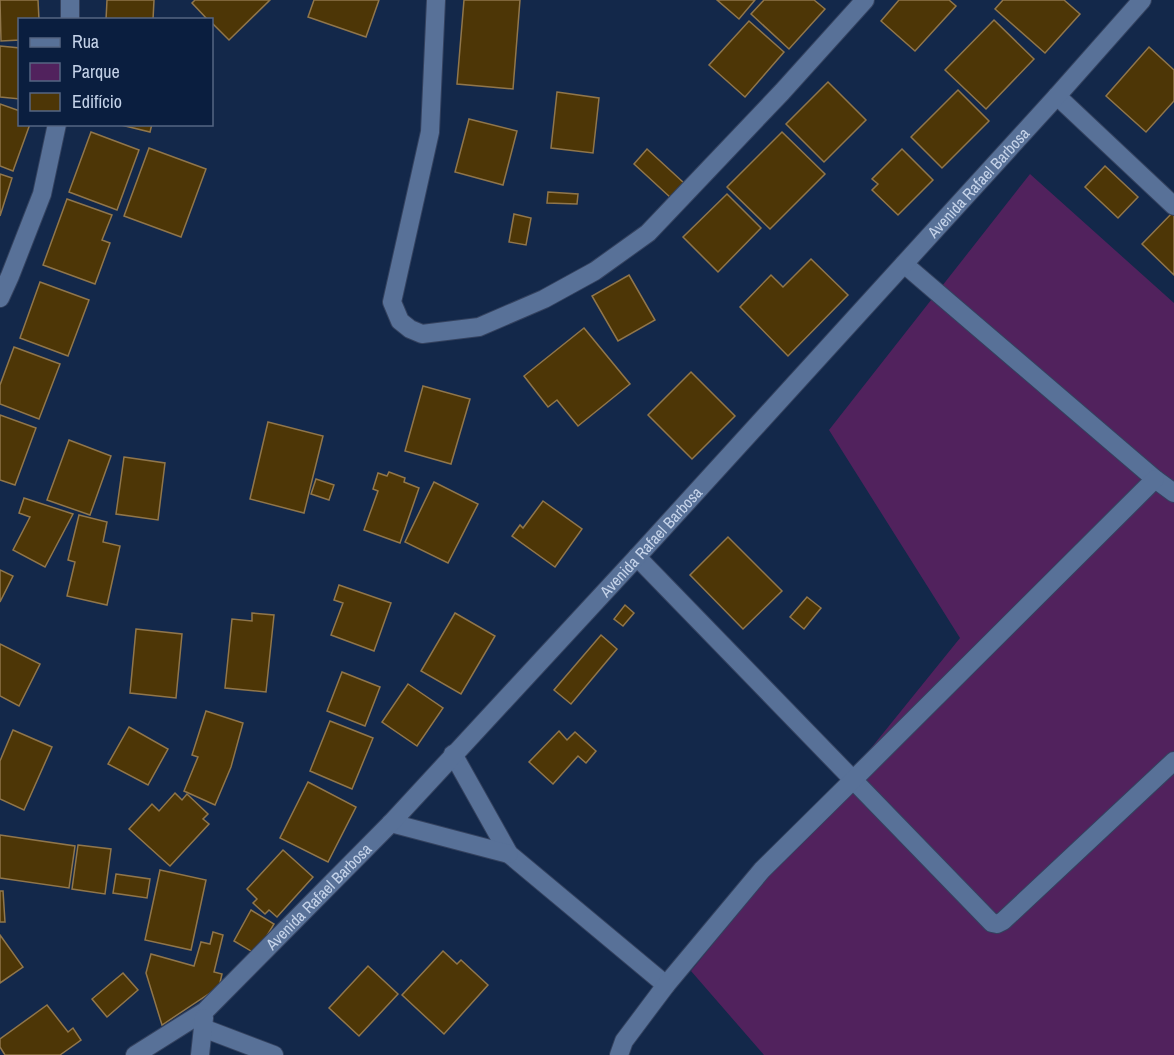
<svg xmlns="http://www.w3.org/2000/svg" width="1174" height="1055" viewBox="0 0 1174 1055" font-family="'Archivo Narrow',sans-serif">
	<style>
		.green { fill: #51225d }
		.building { fill: #4d3606; stroke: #90764b; stroke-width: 1.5 }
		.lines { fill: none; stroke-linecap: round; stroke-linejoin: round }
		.street-casing { stroke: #34425f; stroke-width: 20 }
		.street { stroke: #587198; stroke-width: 18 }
		.labels { text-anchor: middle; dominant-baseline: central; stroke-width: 4.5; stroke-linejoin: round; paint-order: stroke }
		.street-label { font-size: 16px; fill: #c5d3e9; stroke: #0a1e3f }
	</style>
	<rect width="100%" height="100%" fill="#13284a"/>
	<path class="green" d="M1030,174L1174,303V1055H764L691,971L960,638L829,430Z"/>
	<g class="building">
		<path d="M0,0H38L39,20H20V40L1,41Z"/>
		<path d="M107,0H154L153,20H106Z"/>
		<path d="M195,0H270L229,40L212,23V20H208L192,3Z"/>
		<path d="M314,0H379L366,37L308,17Z"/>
		<path d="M464,0H520L513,89L457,84Z"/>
		<path d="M717,0H755L739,19Z"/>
		<path d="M764,0H814L825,9L789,49L751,14Z"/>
		<path d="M899,0H949L956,6L915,51L881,21Z"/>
		<path d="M1003,0H1064L1080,14L1045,53L995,9Z"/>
		<path d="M994,20L1034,59L986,109L945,70Z"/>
		<path d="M749,21L784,52L745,97L709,65Z"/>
		<path d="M0,46L20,48V99L0,97Z"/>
		<path d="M1149,47L1174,70V101L1146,132L1106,96Z"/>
		<path d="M828,82L866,120L824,162L786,124Z"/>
		<path d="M958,90L989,121L942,168L911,137Z"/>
		<path d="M557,92L599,98L593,153L551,148Z"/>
		<path d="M0,104L20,111V124H30L13,171L0,166Z"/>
		<path d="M469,119L517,131L503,185L455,172Z"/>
		<path d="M117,124H152L150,132Z"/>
		<path d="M91,132L139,150L117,210L69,192Z"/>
		<path d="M782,132L825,174L770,229L727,187Z"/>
		<path d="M149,148L206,169L181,237L124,216Z"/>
		<path d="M647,149L684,183L671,198L634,164Z"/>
		<path d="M902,149L933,180L898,215L872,190L878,184L872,179Z"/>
		<path d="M1105,166L1138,197L1118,218L1085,187Z"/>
		<path d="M0,174L12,178L0,216Z"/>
		<path d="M548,192L578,194L577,204L547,203Z"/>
		<path d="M727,194L761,228L718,272L683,237Z"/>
		<path d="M67,199L112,215L102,240L110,243L95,284L43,265Z"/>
		<path d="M1174,211V275L1142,244Z"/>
		<path d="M514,214L531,218L526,245L509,242Z"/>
		<path d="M811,259L848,295L788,356L740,307L771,275L783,287Z"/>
		<path d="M629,275L655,320L618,341L592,296Z"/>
		<path d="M40,282L89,300L68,356L20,338Z"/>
		<path d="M584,328L630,384L578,426L557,400L548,407L524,376Z"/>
		<path d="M14,347L60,364L39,419L0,404V385Z"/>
		<path d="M691,372L735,416L692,459L648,415Z"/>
		<path d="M423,386L470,399L451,464L405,451Z"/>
		<path d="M0,415L36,428L15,485L0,480Z"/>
		<path d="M268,422L323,436L304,513L250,499Z"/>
		<path d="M69,440L111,456L90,515L47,500Z"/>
		<path d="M124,457L165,463L158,520L116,514Z"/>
		<path d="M389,472L405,478L404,482L419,488L400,543L364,530L378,491L373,489L378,473L387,476Z"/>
		<path d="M316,479L334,485L329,500L311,494Z"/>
		<path d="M434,482L478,504L448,563L405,542Z"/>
		<path d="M24,498L73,514L45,567L13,550L30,517L19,513Z"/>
		<path d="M543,501L582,529L555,567L512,536L520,525L523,528Z"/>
		<path d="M79,515L107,522L103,542L120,546L107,605L67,596L75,562L68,560Z"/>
		<path d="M728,537L782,591L743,629L690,575Z"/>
		<path d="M0,570L13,576L0,602Z"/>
		<path d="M339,585L391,603L374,651L331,635L343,603L334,600Z"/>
		<path d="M807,597L821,608L804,629L790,617Z"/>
		<path d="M625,605L634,613L623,626L614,619Z"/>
		<path d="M252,613L274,615L266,692L225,688L232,619L252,621Z"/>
		<path d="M455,613L495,636L461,694L421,671Z"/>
		<path d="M136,629L182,634L176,698L130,693Z"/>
		<path d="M601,635L617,649L571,704L554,690Z"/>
		<path d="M0,644L40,664L19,706L0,696Z"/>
		<path d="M342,672L380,687L365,726L327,711Z"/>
		<path d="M408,684L443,708L417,746L382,722Z"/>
		<path d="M206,711L243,723L231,767L215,805L184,791L198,757L192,755Z"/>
		<path d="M330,721L373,738L352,789L310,771Z"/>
		<path d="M129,727L168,749L148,785L108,764Z"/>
		<path d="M13,730L52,747L24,810L0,799V761Z"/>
		<path d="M559,731L567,740L575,732L596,751L586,763L578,756L553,784L529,762Z"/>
		<path d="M308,782L356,807L328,862L280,838Z"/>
		<path d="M175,793L182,800L187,794L208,814L203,819L209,824L170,866L129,829L152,804L159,811Z"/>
		<path d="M0,835L75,846L69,888L0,878Z"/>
		<path d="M78,845L111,849L105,894L72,889Z"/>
		<path d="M283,850L313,877L277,917L269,910L265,914L253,903L257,899L247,889Z"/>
		<path d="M160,870L206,880L191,950L145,940Z"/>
		<path d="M116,874L150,879L147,898L113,893Z"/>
		<path d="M0,891H3L5,922H0Z"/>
		<path d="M251,910L274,924L256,954L234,941Z"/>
		<path d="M213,932L223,935L214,972L222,974L219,987L162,1025L146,973L151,954L194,966L201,942L210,944Z"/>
		<path d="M0,935L23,967L0,983Z"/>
		<path d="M443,951L457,964L461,960L488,985L444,1034L402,995Z"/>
		<path d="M368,966L398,994L359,1036L329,1008Z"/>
		<path d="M123,973L138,990L107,1017L92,999Z"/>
		<path d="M47,1005L68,1032L73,1028L81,1040L60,1055H5L0,1047V1039Z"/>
	</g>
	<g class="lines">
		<g class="street-casing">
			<g id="street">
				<path d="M436,0L430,132L392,302L400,321L410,329L422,334L479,327L544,299L595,271L648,233L782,92L865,0"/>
				<path d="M70,20V0"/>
				<path d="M1057,96L1174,206"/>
				<path d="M904,264L1155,479L1174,493"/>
				<path d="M0,298L10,276L42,194L57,124"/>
				<path d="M637,557L992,923L997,924L1003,921L1174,761"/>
				<path d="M453,754L509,854L666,985"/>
				<path d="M391,823L509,854"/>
				<path d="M203,1028L274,1055"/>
				<path id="s1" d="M135,1055L205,1011L391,823L637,557L1057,96L1142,0"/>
				<path d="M200,1055L204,1018"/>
				<path d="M619,1055L624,1041L666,985L762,870L853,780L1155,479"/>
			</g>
		</g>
		<use href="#street" class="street"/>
	</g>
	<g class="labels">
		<g class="street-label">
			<text stroke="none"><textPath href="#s1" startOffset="1216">Avenida Rafael Barbosa</textPath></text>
			<text stroke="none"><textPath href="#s1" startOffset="730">Avenida Rafael Barbosa</textPath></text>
			<text stroke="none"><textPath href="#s1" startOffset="244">Avenida Rafael Barbosa</textPath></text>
		</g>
	</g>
	<rect x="18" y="18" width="195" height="108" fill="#0a1e3f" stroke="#556683" stroke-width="1.5"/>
	<rect x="30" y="38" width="30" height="9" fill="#587198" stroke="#556683" stroke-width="1.5"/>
	<text x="72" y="48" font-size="18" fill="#c5d3e9">Rua</text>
	<rect x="30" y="63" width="30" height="18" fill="#51225d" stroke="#556683" stroke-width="1.5"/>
	<text x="72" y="78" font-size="18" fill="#c5d3e9">Parque</text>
	<rect x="30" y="93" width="30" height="18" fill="#4d3606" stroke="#556683" stroke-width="1.5"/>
	<text x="72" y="108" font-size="18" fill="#c5d3e9">Edifício</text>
</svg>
